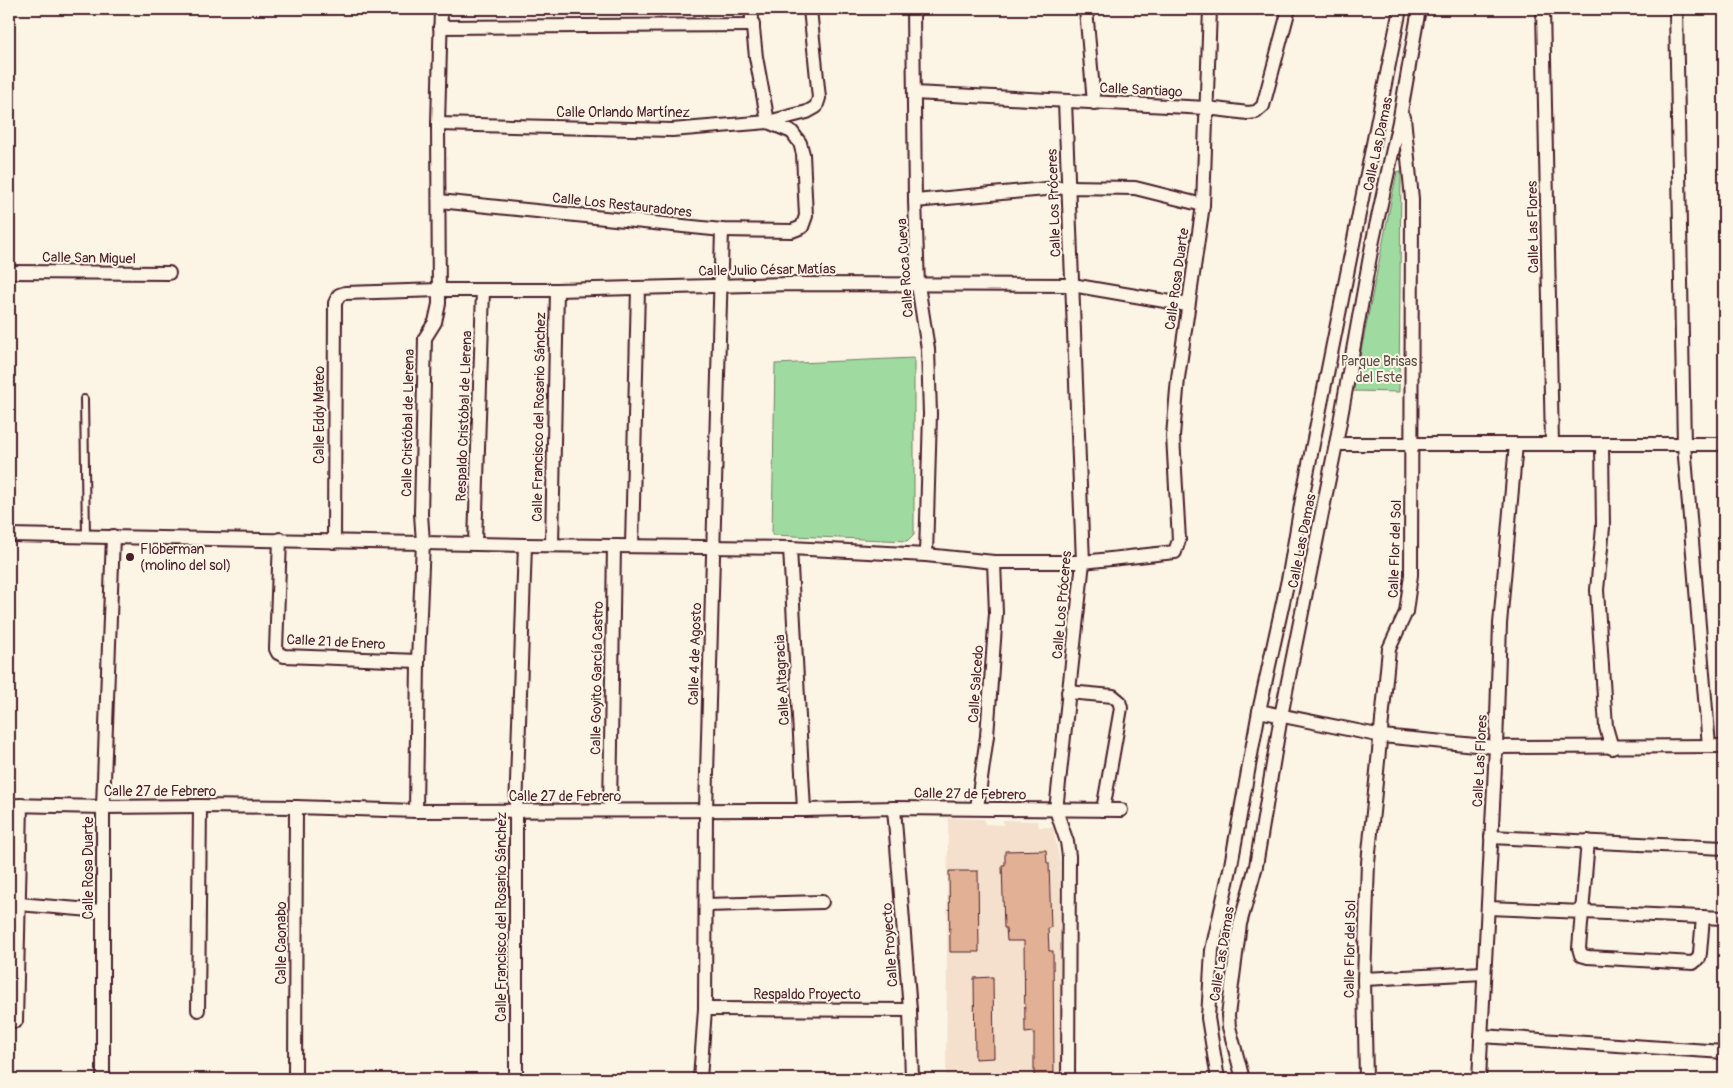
<svg xmlns="http://www.w3.org/2000/svg" width="1733" height="1088" viewBox="0 0 1733 1088" font-family="Pangolin,sans-serif">
	<style>
		.built { fill: #f4e0cd }
		.green { fill: #9fdba1; stroke: #747d66 }
		.building { fill: #e2b094; stroke: #4a1f2b }
		.lines { fill: none; stroke-linecap: round; stroke-linejoin: round }
		.lane-casing { stroke: #4a1f2b; stroke-width: 10 }
		.street-casing { stroke: #4a1f2b; stroke-width: 16 }
		.lane { stroke: #fcf5e5; stroke-width: 6 }
		.street { stroke: #fcf5e5; stroke-width: 12 }
		.poi-dot { fill: #4a1f2b; stroke: #fcf5e5; stroke-width: 2 }
		.labels { text-anchor: middle; dominant-baseline: central; stroke-width: 4; stroke-linejoin: round; paint-order: stroke }
		.street-label { font-size: 14px; fill: #4a1f2b; stroke: #fcf5e5 }
		.park-label { font-size: 14px; fill: #5f4e48; stroke: #fcf5e5 }
		.poi-label { font-size: 14px; fill: #4a1f2b; stroke: #fcf5e5; text-anchor: start }
	</style>
	<rect width="100%" height="100%" fill="#fcf5e5"/>
	<filter id="ink" filterUnits="userSpaceOnUse"><feTurbulence type="fractalNoise" baseFrequency=".02" numOctaves="2"/><feDisplacementMap in="SourceGraphic" scale="10" xChannelSelector="R" yChannelSelector="G"/><feConvolveMatrix kernelMatrix="1 2 1 2 8 2 1 2 1" color-interpolation-filters="sRGB"/></filter>
	<g filter="url(#ink)">
		<path class="built" d="M948,818L984,819L985,824L1003,825V820L1038,821L1039,827H1053L1060,862V1079H946Z"/>
		<g class="green">
			<path d="M1399,171L1401,172L1399,392L1353,391L1397,172Z"/>
			<path d="M914,358V534L907,541L772,535L775,364Z"/>
		</g>
		<g class="building">
			<path d="M1046,850L1047,863H1049L1051,928H1048L1049,951H1053L1054,1079H1034V1032L1025,1033L1024,941H1007L1006,928H1004L1002,865H1005V851Z"/>
			<path d="M949,871H978L979,952H950Z"/>
			<path d="M993,977L994,1058L975,1059L974,978Z"/>
		</g>
		<g class="lines">
			<g class="lane-casing">
				<path id="lane" d="M84,399L86,536"/>
			</g>
			<g class="street-casing">
				<g id="street">
					<path d="M913,9L915,201L918,285L928,349L930,414L926,555"/>
					<path d="M1086,9L1094,103"/>
					<path d="M1543,9L1552,444"/>
					<path d="M1676,9L1684,445L1709,746"/>
					<path d="M440,27L753,25"/>
					<path d="M914,93L1207,108L1248,113L1256,112L1263,106L1289,9"/>
					<path d="M1065,101L1083,562L1056,810L1067,842L1069,856L1068,1079"/>
					<path d="M438,124L672,130L768,122L807,112L816,107L819,98L810,9"/>
					<path d="M439,201L722,230L792,231L802,227L806,216L803,154L800,143L792,132L768,122L756,57L751,9"/>
					<path d="M915,201L1068,187L1135,188L1203,205"/>
					<path d="M9,272L169,273"/>
					<path d="M1336,444H1724"/>
					<path d="M1602,445L1603,527L1597,590L1606,727L1612,748"/>
					<path d="M9,535L525,545L790,548L926,555L994,562H1083L1175,552L1179,540L1173,436L1178,378L1203,205L1210,9"/>
					<path d="M280,539L276,649L278,653L284,656L418,661"/>
					<path d="M334,542L335,303L339,295L345,293L439,290H557L790,284L1072,285L1188,305"/>
					<path d="M475,543L483,290"/>
					<path d="M552,545L557,290"/>
					<path d="M632,546L638,288"/>
					<path d="M790,548L804,810"/>
					<path d="M1068,692L1113,696L1119,701L1121,708L1103,810"/>
					<path d="M1259,711L1382,736L1496,747L1724,746"/>
					<path d="M9,805L103,807L200,806L296,807L416,811L804,810L894,808L1121,810"/>
					<path d="M894,808L910,1010L912,1079"/>
					<path d="M977,808L987,736L996,613L994,562"/>
					<path d="M610,810L614,546"/>
					<path d="M416,811L418,661L423,542L421,514L425,338L435,322L439,304L438,124L441,9"/>
					<path d="M1491,837L1724,848"/>
					<path d="M1588,841L1579,948L1581,955L1588,957L1693,963L1699,958L1700,953L1703,917"/>
					<path d="M18,904L103,911"/>
					<path d="M706,905L822,902"/>
					<path d="M1488,908L1724,918"/>
					<path d="M1364,979L1484,973"/>
					<path d="M705,1009L910,1010"/>
					<path d="M198,1010L200,806"/>
					<path d="M16,1021L21,805"/>
					<path d="M1481,1036L1724,1052"/>
					<path d="M103,1079V807L113,536"/>
					<path d="M295,1079L296,807"/>
					<path d="M516,1079V811L525,545"/>
					<path d="M700,1079L705,1009L706,810L722,230"/>
					<path d="M1218,1079L1208,1018L1212,950L1231,865L1259,711L1289,575L1302,499L1400,9"/>
					<path d="M1243,1079L1229,1027L1228,1015L1240,924L1256,866L1281,716L1336,444L1373,240L1400,117L1419,9"/>
					<path d="M1366,1079L1364,979L1368,863L1389,649L1406,612L1411,575L1412,199L1404,117"/>
					<path d="M1479,1079L1496,747L1500,624L1516,444"/>
				</g>
			</g>
			<use href="#lane" class="lane"/>
			<use href="#street" class="street"/>
		</g>
	</g>
	<circle class="poi-dot" cx="130" cy="557" r="5"/>
	<g class="labels">
		<g class="street-label">
			<text transform="translate(1141 90) rotate(3)">Calle Santiago</text>
			<text x="623" y="112">Calle Orlando Martínez</text>
			<text transform="translate(1378 144) rotate(-78)">Calle Las Damas</text>
			<text transform="translate(1054 203) rotate(-92)">Calle Los Próceres</text>
			<text transform="translate(622 205) rotate(6)">Calle Los Restauradores</text>
			<text transform="translate(1533 227) rotate(-91)">Calle Las Flores</text>
			<text transform="translate(89 258) rotate(1)">Calle San Miguel</text>
			<text transform="translate(905 268) rotate(-94)">Calle Roca Cueva</text>
			<text transform="translate(767 270) rotate(-1)">Calle Julio César Matías</text>
			<text transform="translate(1177 279) rotate(-82)">Calle Rosa Duarte</text>
			<text transform="translate(319 415) rotate(-90)">Calle Eddy Mateo</text>
			<text transform="translate(464 416) rotate(-88)">Respaldo Cristóbal de Llerena</text>
			<text transform="translate(539 417) rotate(-89)">Calle Francisco del Rosario Sánchez</text>
			<text transform="translate(408 423) rotate(-89)">Calle Cristóbal de Llerena</text>
			<text transform="translate(1302 541) rotate(-79)">Calle Las Damas</text>
			<text transform="translate(1395 549) rotate(-88)">Calle Flor del Sol</text>
			<text transform="translate(1062 605) rotate(-85)">Calle Los Próceres</text>
			<text transform="translate(336 642) rotate(3)">Calle 21 de Enero</text>
			<text transform="translate(695 654) rotate(-88)">Calle 4 de Agosto</text>
			<text transform="translate(597 678) rotate(-89)">Calle Goyito García Castro</text>
			<text transform="translate(782 680) rotate(-93)">Calle Altagracia</text>
			<text transform="translate(976 684) rotate(-86)">Calle Salcedo</text>
			<text transform="translate(1480 761) rotate(-87)">Calle Las Flores</text>
			<text x="160" y="791">Calle 27 de Febrero</text>
			<text transform="translate(970 794) rotate(1)">Calle 27 de Febrero</text>
			<text x="565" y="796">Calle 27 de Febrero</text>
			<text transform="translate(88 868) rotate(-90)">Calle Rosa Duarte</text>
			<text transform="translate(501 917) rotate(-90)">Calle Francisco del Rosario Sánchez</text>
			<text transform="translate(281 943) rotate(-90)">Calle Caonabo</text>
			<text transform="translate(890 945) rotate(-94)">Calle Proyecto</text>
			<text transform="translate(1350 949) rotate(-89)">Calle Flor del Sol</text>
			<text transform="translate(1222 954) rotate(-81)">Calle Las Damas</text>
			<text x="807" y="994">Respaldo Proyecto</text>
		</g>
		<g class="park-label">
			<text x="1379" y="361">Parque Brisas<tspan x="1379" dy="16">del Este</tspan></text>
		</g>
		<g class="poi-label">
			<text x="140" y="549">Floberman<tspan x="140" dy="16">(molino del sol)</tspan></text>
		</g>
	</g>
	<rect width="1733" height="1088" fill="none" stroke="#fcf5e5" stroke-width="30"/>
	<rect x="15" y="15" width="1703" height="1058" fill="none" stroke="#4a1f2b" stroke-width="2" filter="url(#ink)"/>
</svg>
